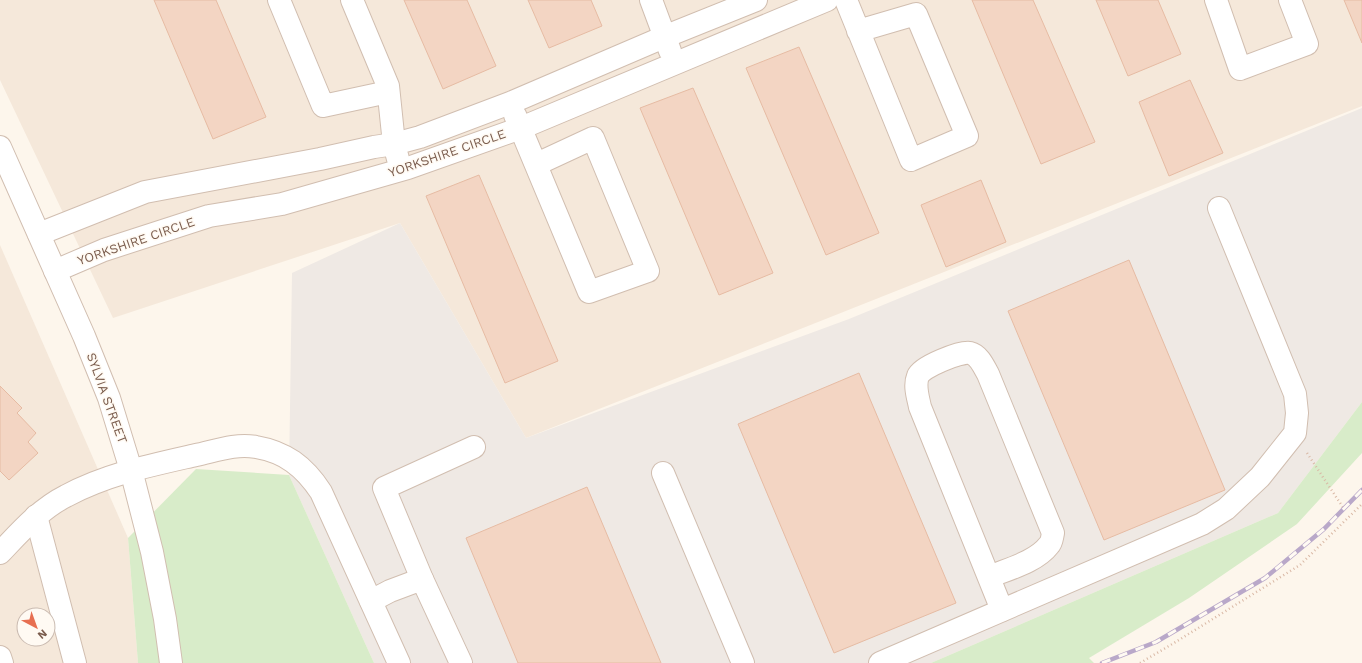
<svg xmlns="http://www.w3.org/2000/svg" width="1362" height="663" viewBox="0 0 1362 663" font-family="'Work Sans',sans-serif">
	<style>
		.residential { fill: #f5e8da; fill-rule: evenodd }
		.industrial { fill: #efe9e4 }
		.green { fill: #d8ecc9 }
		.building { fill: #f3d5c3; stroke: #e6bba3 }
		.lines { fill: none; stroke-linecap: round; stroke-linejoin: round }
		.minor-casing { stroke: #d1beb0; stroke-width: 24 }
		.path { stroke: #d9b8a5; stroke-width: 2.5; stroke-dasharray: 1 3; stroke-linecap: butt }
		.minor { stroke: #fff; stroke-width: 22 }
		.rail-casing { stroke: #b9a8c9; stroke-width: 4.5 }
		.rail { stroke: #fffaf3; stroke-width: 3; stroke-dasharray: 9; stroke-linecap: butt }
		.labels { text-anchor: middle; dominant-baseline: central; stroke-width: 3; stroke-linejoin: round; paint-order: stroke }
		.street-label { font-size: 13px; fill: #7a5c4d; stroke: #fffaf3 }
	</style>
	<rect width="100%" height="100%" fill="#fdf6ec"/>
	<g class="residential">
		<path d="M0,0H1362V106L526,438L400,223L113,318L0,80Z"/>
		<path d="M0,245L128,538L138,663H0ZM24,615H48V639H24Z"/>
	</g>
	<path class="industrial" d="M1362,108V402L1278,513L931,663H374L289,475L292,273L400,223L526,438L849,319Z"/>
	<g class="green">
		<path d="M1362,402V453L1297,524L1189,598L1089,658L1094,663H931L1278,513Z"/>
		<path d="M196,469L289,475L374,663H138L128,538Z"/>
	</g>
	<g class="building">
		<path d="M154,0H216L266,117L213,139Z"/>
		<path d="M404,0H467L496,66L443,89Z"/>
		<path d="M528,0H591L602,26L549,48Z"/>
		<path d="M972,0H1033L1095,142L1041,164Z"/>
		<path d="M1096,0H1158L1181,54L1128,76Z"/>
		<path d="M1344,0H1362V43Z"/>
		<path d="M799,47L879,233L826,255L746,68Z"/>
		<path d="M1190,80L1223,153L1169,176L1139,102Z"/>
		<path d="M693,88L773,273L719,295L640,108Z"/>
		<path d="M479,175L558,361L505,383L426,196Z"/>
		<path d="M981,180L1006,242L946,267L921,205Z"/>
		<path d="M1129,260L1225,490L1104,540L1008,311Z"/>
		<path d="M859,373L956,603L834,653L738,424Z"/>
		<path d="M0,386L22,408L17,413L36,433L28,442L38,453L9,480L0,471Z"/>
		<path d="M587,487L661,663H518L466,538Z"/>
	</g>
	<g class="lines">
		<g class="minor-casing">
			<g id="minor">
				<path d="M279,0L323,106L388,92"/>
				<path d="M352,0L388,86L394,144L398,159"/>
				<path d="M651,0L670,51"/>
				<path d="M846,0L911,160L967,136L916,14L858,31"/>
				<path d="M1216,0L1240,69L1307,44L1290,0"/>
				<path d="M515,115L589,292L648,271L593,138L537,164"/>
				<path d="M0,147L84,336L109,398L131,470L152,552L165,619L171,663"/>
				<path d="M39,234L145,192L320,159L374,147L394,144L420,137L510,103L664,37L756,0"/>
				<path d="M55,271L104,250L209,216L282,204L408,168L521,128L827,0"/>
				<path d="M663,473L743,663"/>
				<path d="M36,516L75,663"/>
				<path d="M0,553C20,532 40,509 66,496C107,474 152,465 196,455C215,451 236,443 256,447C285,452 304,466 321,492L399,663"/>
				<path d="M989,577C1008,569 1036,562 1049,545C1052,542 1052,537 1053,533L988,374C984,367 979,355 970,353C961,351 921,367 918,376C914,386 918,397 920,407L1002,610"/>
				<path d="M422,579L384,488L474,447"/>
				<path d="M371,601L390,591L422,579L461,663"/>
				<path d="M0,657L2,663"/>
				<path d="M880,663L1202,524L1226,509L1260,477L1295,433L1297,413L1295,394L1219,208"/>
			</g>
		</g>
		<g class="path">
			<path d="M1307,453L1344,509"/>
			<path d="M1140,663L1174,643L1300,565L1362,504"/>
		</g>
		<use href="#minor" class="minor"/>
		<g class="rail-casing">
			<path id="rail" d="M1102,663L1156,642L1265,578L1324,529L1362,490"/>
		</g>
		<use href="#rail" class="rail"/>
	</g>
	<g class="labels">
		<g class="street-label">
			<text transform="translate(447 153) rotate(-19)">YORKSHIRE CIRCLE</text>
			<text transform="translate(136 241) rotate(-19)">YORKSHIRE CIRCLE</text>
			<text transform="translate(107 398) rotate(70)">SYLVIA STREET</text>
		</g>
	</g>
	<g transform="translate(36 627) rotate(139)"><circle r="19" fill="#fffaf3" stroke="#cabbb1"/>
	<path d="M0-3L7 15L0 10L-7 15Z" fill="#e76f51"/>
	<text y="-6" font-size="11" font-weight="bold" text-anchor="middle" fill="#7a5c4d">N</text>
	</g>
</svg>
